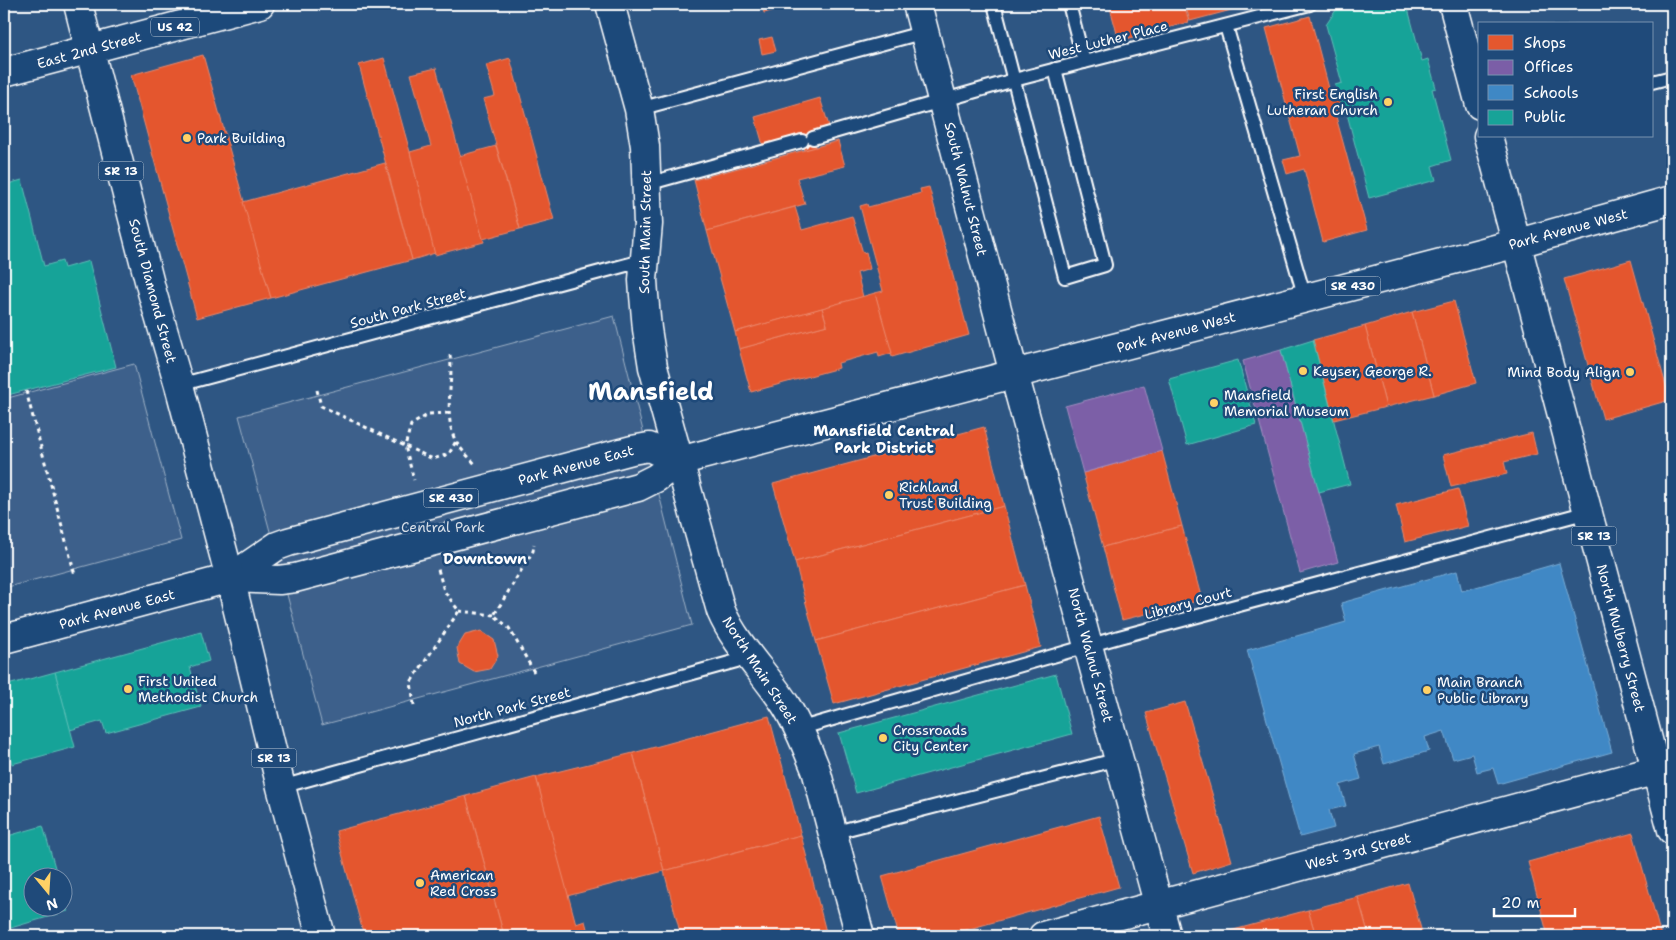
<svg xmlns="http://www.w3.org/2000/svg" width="1676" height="940" viewBox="0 0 1676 940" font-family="'Shantell Sans',sans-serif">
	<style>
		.built { fill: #2e5683; fill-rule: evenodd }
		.green { fill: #3c618b; stroke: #9eb0c5 }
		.shops { fill: #e4572e; stroke: #ec896d }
		.offices { fill: #7b5ea7; stroke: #a38ec1 }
		.schools { fill: #3f88c5; stroke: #79acd6 }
		.public { fill: #17a398; stroke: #5dbfb7 }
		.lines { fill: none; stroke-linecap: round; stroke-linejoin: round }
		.service-casing { stroke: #fff; stroke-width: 16 }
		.tertiary-casing { stroke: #fff; stroke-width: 31 }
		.secondary-casing { stroke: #fff; stroke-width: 31 }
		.primary-casing { stroke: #fff; stroke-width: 31 }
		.trunk-casing { stroke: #fff; stroke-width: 31 }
		.path { stroke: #fff; stroke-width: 3; stroke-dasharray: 4 4; stroke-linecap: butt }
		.service { stroke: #1f4a7a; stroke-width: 12 }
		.tertiary { stroke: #1f4a7a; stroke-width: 28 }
		.secondary { stroke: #1f4a7a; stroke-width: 28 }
		.primary { stroke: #1f4a7a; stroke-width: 28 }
		.trunk { stroke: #1f4a7a; stroke-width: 28 }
		.poi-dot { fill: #ffd166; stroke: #1f4a7a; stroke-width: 2 }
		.labels { text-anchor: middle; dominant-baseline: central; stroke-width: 5; stroke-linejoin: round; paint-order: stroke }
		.shield { fill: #1f4a7a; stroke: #bcc9d7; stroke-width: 1 }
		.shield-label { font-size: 12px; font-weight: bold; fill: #fff }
		.street-label { font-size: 14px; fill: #fff; stroke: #1f4a7a }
		.poi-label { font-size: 14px; fill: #fff; stroke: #1f4a7a; text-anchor: start }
		.park-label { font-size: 14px; fill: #d8dfe8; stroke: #1f4a7a }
		.neighbourhood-label { font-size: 15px; font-weight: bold; fill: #fff; stroke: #1f4a7a }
		.town-label { font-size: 24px; font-weight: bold; fill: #fff; stroke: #1f4a7a }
	</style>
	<rect width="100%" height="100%" fill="#1f4a7a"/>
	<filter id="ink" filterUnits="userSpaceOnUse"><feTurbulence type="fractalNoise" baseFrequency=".02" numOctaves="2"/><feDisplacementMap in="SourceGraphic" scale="10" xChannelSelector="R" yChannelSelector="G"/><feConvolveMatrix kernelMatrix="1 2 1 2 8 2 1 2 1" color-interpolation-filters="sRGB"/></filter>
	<g filter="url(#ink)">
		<path class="built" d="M4,4H1672V936H4ZM1480,24H1652V136H1480ZM32,878H62V908H32Z"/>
		<g class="green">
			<path d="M614,316L692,625L322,725L239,416Z"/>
			<path d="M134,364L181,540L4,588V399Z"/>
		</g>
		<g class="shops">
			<path d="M762,4H797L764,13Z"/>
			<path d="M1109,4H1184L1189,22L1119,41Z"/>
			<path d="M1185,4H1254L1190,21Z"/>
			<path d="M1310,16L1331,96L1338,95L1342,111L1335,113L1367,230L1323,242L1304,169L1287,174L1283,160L1300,156L1266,28Z"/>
			<path d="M772,37L776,51L762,54L759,40Z"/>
			<path d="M203,55L271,298L197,318L131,75Z"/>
			<path d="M384,58L410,152L435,253L412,260L359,65Z"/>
			<path d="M510,58L554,220L520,229L483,99L495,96L486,65Z"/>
			<path d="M436,68L484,242L435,255L410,152L431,146L411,74Z"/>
			<path d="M820,98L829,126L811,131L816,147L805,150L800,134L763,145L755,117Z"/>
			<path d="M838,141L845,166L797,178L805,204L707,231L694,180Z"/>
			<path d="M496,146L520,229L483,239L459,156Z"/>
			<path d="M385,163L412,260L271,298L243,202Z"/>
			<path d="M929,187L969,335L892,357L875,293L883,291L860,206L867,204L868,207L921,193L920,189Z"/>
			<path d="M795,207L802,230L852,216L863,253L866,252L870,269L857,273L863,297L735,332L707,231Z"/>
			<path d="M1631,260L1670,400L1603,419L1564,279Z"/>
			<path d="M875,293L892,353L879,357L878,352L838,363L839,368L751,392L739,349L827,325L822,308Z"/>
			<path d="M1454,301L1476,383L1434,395L1412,312Z"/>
			<path d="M822,308L827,325L739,349L735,332Z"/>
			<path d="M1412,312L1434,395L1386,407L1365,326Z"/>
			<path d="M1365,326L1386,407L1334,420L1313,340Z"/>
			<path d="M984,427L1004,506L795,562L773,484Z"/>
			<path d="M1532,433L1537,454L1504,462L1507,474L1451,487L1443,455Z"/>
			<path d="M1162,451L1182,526L1103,547L1083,473Z"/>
			<path d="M1458,489L1468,526L1405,542L1396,505Z"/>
			<path d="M1004,506L1025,585L816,641L795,562Z"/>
			<path d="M1182,526L1202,600L1122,620L1103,547Z"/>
			<path d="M1025,585L1041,647L834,704L816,641Z"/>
			<path d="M481,631L494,640L498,656L490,669L474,672L460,664L457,648L465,635Z"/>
			<path d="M1185,702L1232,861L1193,873L1146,713Z"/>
			<path d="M769,716L801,835L664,871L633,753Z"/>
			<path d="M633,753L664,871L567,896L536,777Z"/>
			<path d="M536,777L576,924L585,921L589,936H504L466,796Z"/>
			<path d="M466,796L504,936H364L336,831Z"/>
			<path d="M1099,816L1119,887L944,936H899L882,876Z"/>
			<path d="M1633,833L1661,936H1548L1528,862Z"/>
			<path d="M801,835L827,936H681L664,871Z"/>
			<path d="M1408,883L1423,936H1369L1358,897Z"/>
			<path d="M1358,897L1369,936H1316L1308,910Z"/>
			<path d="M1308,910L1316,936H1211Z"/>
		</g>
		<g class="offices">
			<path d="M1281,350L1338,562L1300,573L1243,361Z"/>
			<path d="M1144,385L1162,451L1083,473L1065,406Z"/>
		</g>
		<path class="schools" d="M1559,563L1612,752L1498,784L1493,768L1477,772L1472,754L1453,759L1444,731L1425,737L1429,751L1384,764L1379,747L1354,754L1361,779L1340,785L1346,806L1329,810L1334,828L1300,837L1247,650L1346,622L1341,603L1457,571L1462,591Z"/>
		<g class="public">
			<path d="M1359,4L1407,5L1422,61L1428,59L1436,88L1432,89L1451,160L1432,166L1436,180L1369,198L1346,110L1342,111L1335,85L1342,83L1326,25L1336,10Z"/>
			<path d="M22,180L44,266L62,261L64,268L89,261L116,367L4,396V185Z"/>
			<path d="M1313,340L1350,484L1319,492L1281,350Z"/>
			<path d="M1238,360L1256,425L1187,445L1169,379Z"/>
			<path d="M201,632L209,661L190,667L201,707L106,733L102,721L70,730L55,672Z"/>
			<path d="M55,672L75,747L12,764L4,734V686Z"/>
			<path d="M1056,674L1072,734L856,793L839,733Z"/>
			<path d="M43,826L58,878H32V908H62V892L68,911L4,930L6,936H4V837Z"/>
		</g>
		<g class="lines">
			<g class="service-casing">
				<g id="service">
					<path d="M994,4L1065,277L1105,265L1055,69"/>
					<path d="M1069,4L1084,62"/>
					<path d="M1226,26L1305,298"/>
					<path d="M1652,82L1672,77"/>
					<path d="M639,109L925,32"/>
					<path d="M813,138L1014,80L1310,4"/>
					<path d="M647,184L802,141"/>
					<path d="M179,385L645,260"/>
					<path d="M798,729L1119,637L1588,512"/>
					<path d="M281,787L751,657"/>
					<path d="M832,833L1119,759"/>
				</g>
			</g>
			<g class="tertiary-casing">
				<g id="tertiary">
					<path d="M917,4L1014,374L1167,936"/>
					<path d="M1043,936L1672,766"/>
				</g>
			</g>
			<g class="secondary-casing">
				<path id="secondary" d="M610,4L639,109L645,146L648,224L643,280L644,295L647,329L653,367L721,611C735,644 765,673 785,704C798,724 807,748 816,770L860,936"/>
			</g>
			<g class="primary-casing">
				<g id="primary">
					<path d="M4,72L260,4"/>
					<path d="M230,578L277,546L288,542L632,450L649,447L679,461"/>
					<path d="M4,639L230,578L279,580L295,578L638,487L656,478L679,461L1518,243L1672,200"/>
				</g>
			</g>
			<g class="trunk-casing">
				<g id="trunk">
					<path d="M78,4L152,292L179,385L230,578L281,787L321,936"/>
					<path d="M1453,4L1480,105"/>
					<path d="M1488,136L1672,830"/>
				</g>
			</g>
			<g class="path">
				<path d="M450,355C454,383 443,413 455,440C459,448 469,457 475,464"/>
				<path d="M317,390L321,406L405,446L414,480"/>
				<path d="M26,391L75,575"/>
				<path d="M449,413L429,414L411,425L405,446L433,459L449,454L456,441"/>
				<path d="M459,611L494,615"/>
				<path d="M534,672L509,628L494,615L533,551L534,544"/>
				<path d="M414,705L411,682L459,611L444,591L438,569"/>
			</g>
			<use href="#service" class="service"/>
			<use href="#tertiary" class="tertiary"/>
			<use href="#secondary" class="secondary"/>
			<use href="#primary" class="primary"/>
			<use href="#trunk" class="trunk"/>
		</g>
	</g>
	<g class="poi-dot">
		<circle cx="1388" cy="102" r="5"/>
		<circle cx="187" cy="138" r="5"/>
		<circle cx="1303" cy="371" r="5"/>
		<circle cx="1630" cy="372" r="5"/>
		<circle cx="1214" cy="403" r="5"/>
		<circle cx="889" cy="495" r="5"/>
		<circle cx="128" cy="689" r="5"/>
		<circle cx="1427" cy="690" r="5"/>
		<circle cx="883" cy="738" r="5"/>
		<circle cx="420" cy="883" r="5"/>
	</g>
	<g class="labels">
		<g class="shield">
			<rect x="151" y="17.5" width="48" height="19" rx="4"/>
			<rect x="98.5" y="161.5" width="45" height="19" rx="4"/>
			<rect x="1325.5" y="276.5" width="55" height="19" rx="4"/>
			<rect x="423.5" y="488.5" width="55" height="19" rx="4"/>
			<rect x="1571.5" y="526.5" width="45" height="19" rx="4"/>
			<rect x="251.5" y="748.5" width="45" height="19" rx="4"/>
		</g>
		<g class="shield-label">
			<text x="175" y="27">US 42</text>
			<text x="121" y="171">SR 13</text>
			<text x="1353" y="286">SR 430</text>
			<text x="451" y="498">SR 430</text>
			<text x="1594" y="536">SR 13</text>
			<text x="274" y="758">SR 13</text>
		</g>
		<g class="street-label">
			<text transform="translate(1108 40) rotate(-14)">West Luther Place</text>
			<text transform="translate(89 50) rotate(-15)">East 2nd Street</text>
			<text transform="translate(966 189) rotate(76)">South Walnut Street</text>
			<text transform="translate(1568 229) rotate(-15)">Park Avenue West</text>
			<text transform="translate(645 232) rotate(-89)">South Main Street</text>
			<text transform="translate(153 291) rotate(75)">South Diamond Street</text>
			<text transform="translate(408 308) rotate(-15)">South Park Street</text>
			<text transform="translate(1176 332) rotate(-15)">Park Avenue West</text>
			<text transform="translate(576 465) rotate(-15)">Park Avenue East</text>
			<text transform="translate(1188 603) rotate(-15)">Library Court</text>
			<text transform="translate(117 609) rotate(-15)">Park Avenue East</text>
			<text transform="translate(1621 638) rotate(75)">North Mulberry Street</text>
			<text transform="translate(1091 655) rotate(75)">North Walnut Street</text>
			<text transform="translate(760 670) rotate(57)">North Main Street</text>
			<text transform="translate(512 707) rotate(-15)">North Park Street</text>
			<text transform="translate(1358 851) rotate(-15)">West 3rd Street</text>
		</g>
		<g class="poi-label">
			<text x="1378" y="94" text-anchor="end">First English<tspan x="1378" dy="16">Lutheran Church</tspan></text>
			<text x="197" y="138">Park Building</text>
			<text x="1313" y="371">Keyser, George R.</text>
			<text x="1620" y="372" text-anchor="end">Mind Body Align</text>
			<text x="1224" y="395">Mansfield<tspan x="1224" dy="16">Memorial Museum</tspan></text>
			<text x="899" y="487">Richland<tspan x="899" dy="16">Trust Building</tspan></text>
			<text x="138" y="681">First United<tspan x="138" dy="16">Methodist Church</tspan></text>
			<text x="1437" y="682">Main Branch<tspan x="1437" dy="16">Public Library</tspan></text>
			<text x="893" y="730">Crossroads<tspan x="893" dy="16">City Center</tspan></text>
			<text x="430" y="875">American<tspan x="430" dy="16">Red Cross</tspan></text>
		</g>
		<g class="park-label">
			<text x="443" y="527">Central Park</text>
		</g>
		<g class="neighbourhood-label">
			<text x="884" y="431">Mansfield Central<tspan x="884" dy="17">Park District</tspan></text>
			<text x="485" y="559">Downtown</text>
		</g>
		<g class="town-label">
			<text x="651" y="392">Mansfield</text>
		</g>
	</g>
	<rect width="1676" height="940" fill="none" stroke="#1f4a7a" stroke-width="20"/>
	<rect x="10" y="10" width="1656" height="920" fill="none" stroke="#fff" stroke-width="2" filter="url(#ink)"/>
	<rect x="1478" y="22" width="175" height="115" fill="#1f4a7a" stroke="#7992af"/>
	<rect x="1488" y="35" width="25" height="15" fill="#e4572e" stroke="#7992af"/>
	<text x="1524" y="48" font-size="15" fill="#ffffff">Shops</text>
	<rect x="1488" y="60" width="25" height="15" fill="#7b5ea7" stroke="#7992af"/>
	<text x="1524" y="72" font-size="15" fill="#ffffff">Offices</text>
	<rect x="1488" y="85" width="25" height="15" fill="#3f88c5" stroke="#7992af"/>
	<text x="1524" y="98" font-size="15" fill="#ffffff">Schools</text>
	<rect x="1488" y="110" width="25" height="15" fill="#17a398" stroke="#7992af"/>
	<text x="1524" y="122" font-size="15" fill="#ffffff">Public</text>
	<g transform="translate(48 892) rotate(162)"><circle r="24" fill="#1f4a7a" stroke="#7992af"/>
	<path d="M0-4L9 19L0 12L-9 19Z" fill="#ffd166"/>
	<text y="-8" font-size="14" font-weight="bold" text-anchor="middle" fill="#ffffff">N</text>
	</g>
	<path d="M1494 908v8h81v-8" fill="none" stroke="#ffffff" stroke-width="2.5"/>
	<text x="1501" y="908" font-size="15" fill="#ffffff" stroke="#1f4a7a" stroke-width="4" paint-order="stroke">20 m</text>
</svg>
